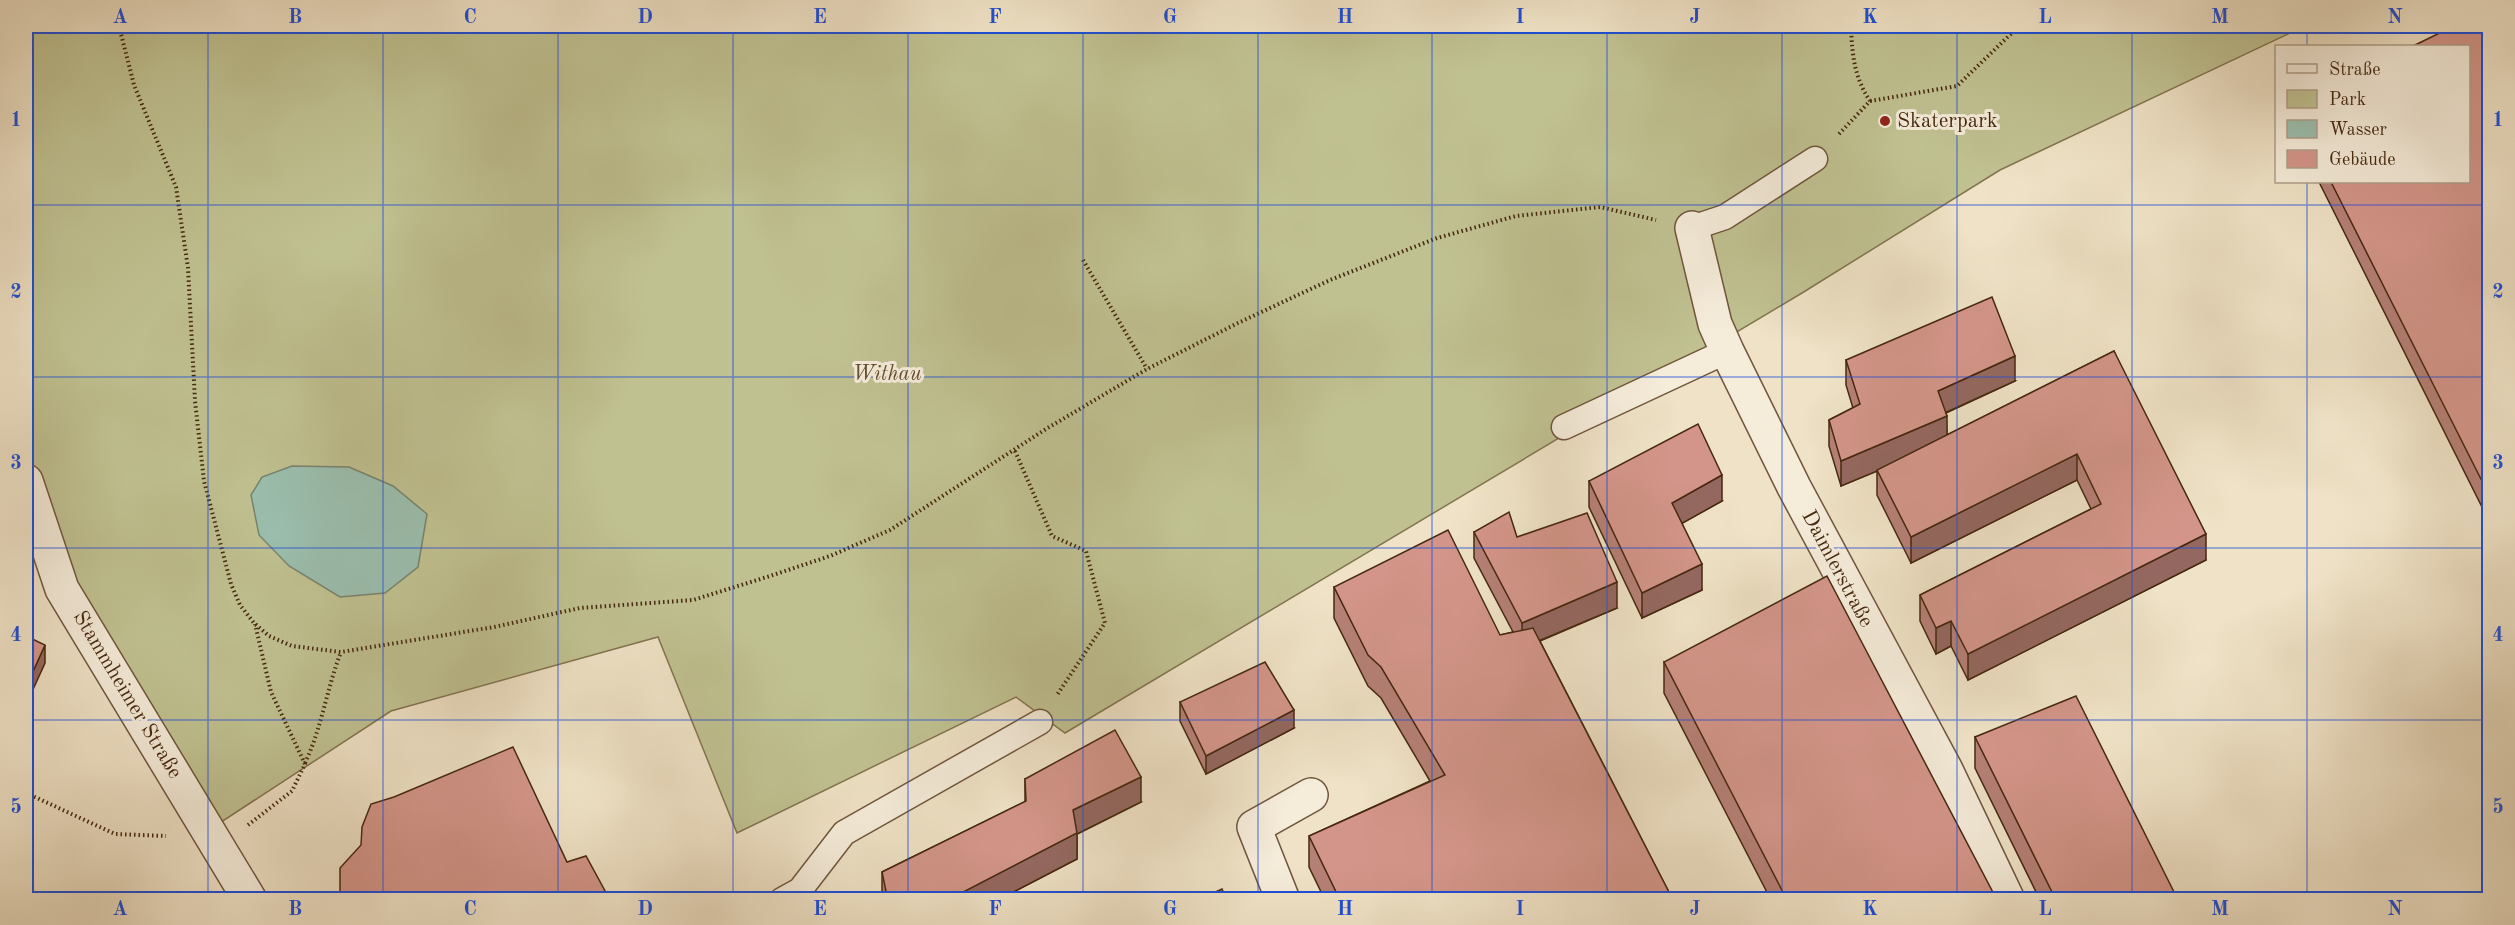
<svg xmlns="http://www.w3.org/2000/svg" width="2515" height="925" viewBox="0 0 2515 925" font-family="'Old Standard TT',serif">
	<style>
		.green { fill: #c0c191; stroke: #837450; stroke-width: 1.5 }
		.water { fill: #9bbfaf; stroke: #79836f; stroke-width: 1.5 }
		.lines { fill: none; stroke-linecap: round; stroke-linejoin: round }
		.service-casing { stroke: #70563d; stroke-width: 27 }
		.minor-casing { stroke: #70563d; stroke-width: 36 }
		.path { stroke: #46280f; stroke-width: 4; stroke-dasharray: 1.5 3; stroke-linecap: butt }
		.service { stroke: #f5ecda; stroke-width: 24 }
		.minor { stroke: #f5ecda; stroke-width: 33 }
		.wall { fill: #b58076; stroke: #46280f; stroke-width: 1.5 }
		.shaded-wall { fill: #946860; stroke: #46280f; stroke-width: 1.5 }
		.building { fill: #d39589; stroke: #46280f; stroke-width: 1.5 }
		.grid { fill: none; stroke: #1d4ed8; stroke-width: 1.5; stroke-opacity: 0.55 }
		.poi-dot { fill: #8f2418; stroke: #f5ecda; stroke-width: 2 }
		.labels { text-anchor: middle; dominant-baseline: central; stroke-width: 6; stroke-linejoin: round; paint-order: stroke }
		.poi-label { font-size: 21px; fill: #46280f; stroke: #f5ecda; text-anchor: start }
		.park-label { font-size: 21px; font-style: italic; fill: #644e30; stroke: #f5ecda }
		.street-label { font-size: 21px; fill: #46280f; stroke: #f5ecda }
		.neatline { fill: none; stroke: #1d4ed8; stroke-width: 2 }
		.grid-label { font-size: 20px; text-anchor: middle; font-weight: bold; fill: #1d4ed8 }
	</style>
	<rect width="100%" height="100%" fill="#efe2c6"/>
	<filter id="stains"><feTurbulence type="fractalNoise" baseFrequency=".00333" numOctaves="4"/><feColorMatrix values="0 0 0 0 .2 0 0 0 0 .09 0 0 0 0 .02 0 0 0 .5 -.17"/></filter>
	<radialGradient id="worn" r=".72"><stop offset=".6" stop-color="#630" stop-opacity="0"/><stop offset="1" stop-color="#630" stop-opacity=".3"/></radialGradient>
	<path class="green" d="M26,26H2305L2000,170L1802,293L1065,733L1016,697L737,833L658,637L391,711L209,830L62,589L26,481Z"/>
	<path class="water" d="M292,466L349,467L393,486L427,514L418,567L385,593L340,597L289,566L259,535L251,495L262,477Z"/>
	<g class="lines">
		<g class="service-casing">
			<g id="service">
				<path d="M1692,228L1725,217L1815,159"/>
				<path d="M1564,427L1727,351"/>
				<path d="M782,900L800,890L844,833L1040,722"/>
			</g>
		</g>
		<g class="minor-casing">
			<g id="minor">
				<path d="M1692,228L1715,324L1727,351L1794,487L1946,770L2008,900"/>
				<path d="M26,481L62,589L250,900"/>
				<path d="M1283,900L1254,827L1311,795"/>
			</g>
		</g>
		<g class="path">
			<path d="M119,26L134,85L176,187L188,268L195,401L204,481L231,584L240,605L254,623L269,636L292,646L341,652L494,627L580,608L693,600L770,576L830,556L890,530L1046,429L1147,369L1238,323L1330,280L1437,238L1516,216L1600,207L1656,220"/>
			<path d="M1870,101L1957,86L2019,26"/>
			<path d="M1839,134L1870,101C1854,77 1852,54 1851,26"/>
			<path d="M1083,260L1147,369"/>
			<path d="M1015,451L1052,536L1086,551L1105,623L1057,695"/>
			<path d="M305,763C321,730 327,688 341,652"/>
			<path d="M26,793L115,834L166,836"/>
			<path d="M248,825L292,791L305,764L271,692L255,624"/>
		</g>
		<use href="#service" class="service"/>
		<use href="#minor" class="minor"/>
	</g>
	<g class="wall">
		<path d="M2490,26V523L2319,182H2469Z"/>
		<path d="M2114,351L2206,560L1968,680L1951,646L1936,654L1920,621V595L2091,509L2077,480L1911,563L1877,495V471L1841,486L1829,446V420L1853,408L1846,385V360L2015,381L1946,413L1947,435Z"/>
		<path d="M1589,481L1722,501L1682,523L1702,590L1642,618L1589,507Z"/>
		<path d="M1474,532L1517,537L1617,608L1540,641L1673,900H1325L1309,867V836L1430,781L1381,698L1368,686L1334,618V587L1500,635L1513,632L1474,558Z"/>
		<path d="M1664,662L1997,900H1771L1664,693Z"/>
		<path d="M1180,702L1294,728L1206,774L1180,721Z"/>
		<path d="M1975,737L2178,900H2040L1975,768Z"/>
		<path d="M1025,779L1141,802L1077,834V859L998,900H870L882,893V872L1025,802Z"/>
	</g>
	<g class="shaded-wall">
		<path d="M2015,356V381L1938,416V391Z"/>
		<path d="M1947,416V442L1841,486V461Z"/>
		<path d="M2077,454V480L1911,563V537Z"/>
		<path d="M1722,475V501L1672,529V503Z"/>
		<path d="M2206,534V560L1968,680V654Z"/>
		<path d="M1702,564V590L1642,618V593Z"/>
		<path d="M1617,582V608L1522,648V623Z"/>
		<path d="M1951,621V646L1936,654V628Z"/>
		<path d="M45,645V663L26,705V687Z"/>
		<path d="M1294,710V728L1206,774V756Z"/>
		<path d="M1141,777V802L1077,834V859L998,900H948L1073,810Z"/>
		<path d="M31,833V859L26,871V845Z"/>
	</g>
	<g class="building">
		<path d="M2454,26H2490V497L2331,182H2469V46H2413Z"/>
		<path d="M1992,297L2015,356L1938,391L1947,416L1841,461L1829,420L1860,404L1846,360Z"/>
		<path d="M2114,351L2206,534L1968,654L1951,621L1936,628L1920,595L2101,504L2077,454L1911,537L1877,470Z"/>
		<path d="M1698,424L1722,475L1672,503L1702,564L1642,593L1589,481Z"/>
		<path d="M1509,512L1517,537L1587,513L1617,582L1522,623L1474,532Z"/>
		<path d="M1448,530L1500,635L1533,628L1673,900H1340L1309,836L1445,775L1381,667L1368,655L1334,587Z"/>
		<path d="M1827,576L1997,900H1787L1664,662Z"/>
		<path d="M26,636L45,645L26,687Z"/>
		<path d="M1265,662L1294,710L1206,756L1180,702Z"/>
		<path d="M2076,696L2178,900H2056L1975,737Z"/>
		<path d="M1115,730L1141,777L1073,810L1077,833L948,900H870L886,891L882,872L1026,801L1025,779Z"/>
		<path d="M513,747L567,862L586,856L610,900H340V868L361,845L362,827L371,804L394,797Z"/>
		<path d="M26,831L31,833L26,845Z"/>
		<path d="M1222,889L1227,900H1198Z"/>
	</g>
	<path class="grid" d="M208,26V900M383,26V900M558,26V900M733,26V900M908,26V900M1083,26V900M1258,26V900M1432,26V900M1607,26V900M1782,26V900M1957,26V900M2132,26V900M2307,26V46M2307,182V900M26,205H2490M26,377H2490M26,548H2490M26,720H2490"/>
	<circle class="poi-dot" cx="1885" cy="121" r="6"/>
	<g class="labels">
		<g class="poi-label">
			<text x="1897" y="121">Skaterpark</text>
		</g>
		<g class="park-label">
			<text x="887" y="374">Withau</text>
		</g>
		<g class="street-label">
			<text transform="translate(1837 569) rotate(62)">Daimlerstraße</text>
			<text transform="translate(127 695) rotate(59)">Stammheimer Straße</text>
		</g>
	</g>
	<rect width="2515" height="925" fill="none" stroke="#efe2c6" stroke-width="66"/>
	<rect x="2275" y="45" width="195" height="138" fill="#f5ecda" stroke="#af9e89" stroke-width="1.5"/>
	<rect x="2287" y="64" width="30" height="9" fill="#f5ecda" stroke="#af9e89" stroke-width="1.5"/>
	<text x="2329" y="75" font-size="18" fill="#46280f">Straße</text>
	<rect x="2287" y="90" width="30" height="18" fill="#c0c191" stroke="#af9e89" stroke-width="1.5"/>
	<text x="2329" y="105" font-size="18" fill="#46280f">Park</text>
	<rect x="2287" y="120" width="30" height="18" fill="#9bbfaf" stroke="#af9e89" stroke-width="1.5"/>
	<text x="2329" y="135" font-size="18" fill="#46280f">Wasser</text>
	<rect x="2287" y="150" width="30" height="18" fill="#d39589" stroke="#af9e89" stroke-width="1.5"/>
	<text x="2329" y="165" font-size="18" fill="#46280f">Gebäude</text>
	<rect x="33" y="33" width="2449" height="859" class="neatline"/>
	<g class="grid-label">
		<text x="120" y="23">A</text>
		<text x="295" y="23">B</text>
		<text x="470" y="23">C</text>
		<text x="645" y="23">D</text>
		<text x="820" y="23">E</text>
		<text x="995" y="23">F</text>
		<text x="1170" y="23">G</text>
		<text x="1345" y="23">H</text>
		<text x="1520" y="23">I</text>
		<text x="1695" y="23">J</text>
		<text x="1870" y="23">K</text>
		<text x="2045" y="23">L</text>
		<text x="2220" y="23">M</text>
		<text x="2395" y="23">N</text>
		<text x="16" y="126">1</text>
		<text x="2498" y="126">1</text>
		<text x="16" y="298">2</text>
		<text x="2498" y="298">2</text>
		<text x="16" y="469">3</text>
		<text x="2498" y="469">3</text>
		<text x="16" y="641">4</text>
		<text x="2498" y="641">4</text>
		<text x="16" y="813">5</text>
		<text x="2498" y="813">5</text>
		<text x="120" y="915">A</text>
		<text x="295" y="915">B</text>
		<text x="470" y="915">C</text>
		<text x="645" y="915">D</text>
		<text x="820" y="915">E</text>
		<text x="995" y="915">F</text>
		<text x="1170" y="915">G</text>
		<text x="1345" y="915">H</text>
		<text x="1520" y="915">I</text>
		<text x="1695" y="915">J</text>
		<text x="1870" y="915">K</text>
		<text x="2045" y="915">L</text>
		<text x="2220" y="915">M</text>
		<text x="2395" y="915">N</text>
	</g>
	<rect width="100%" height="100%" filter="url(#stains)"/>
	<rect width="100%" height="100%" fill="url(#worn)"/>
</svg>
